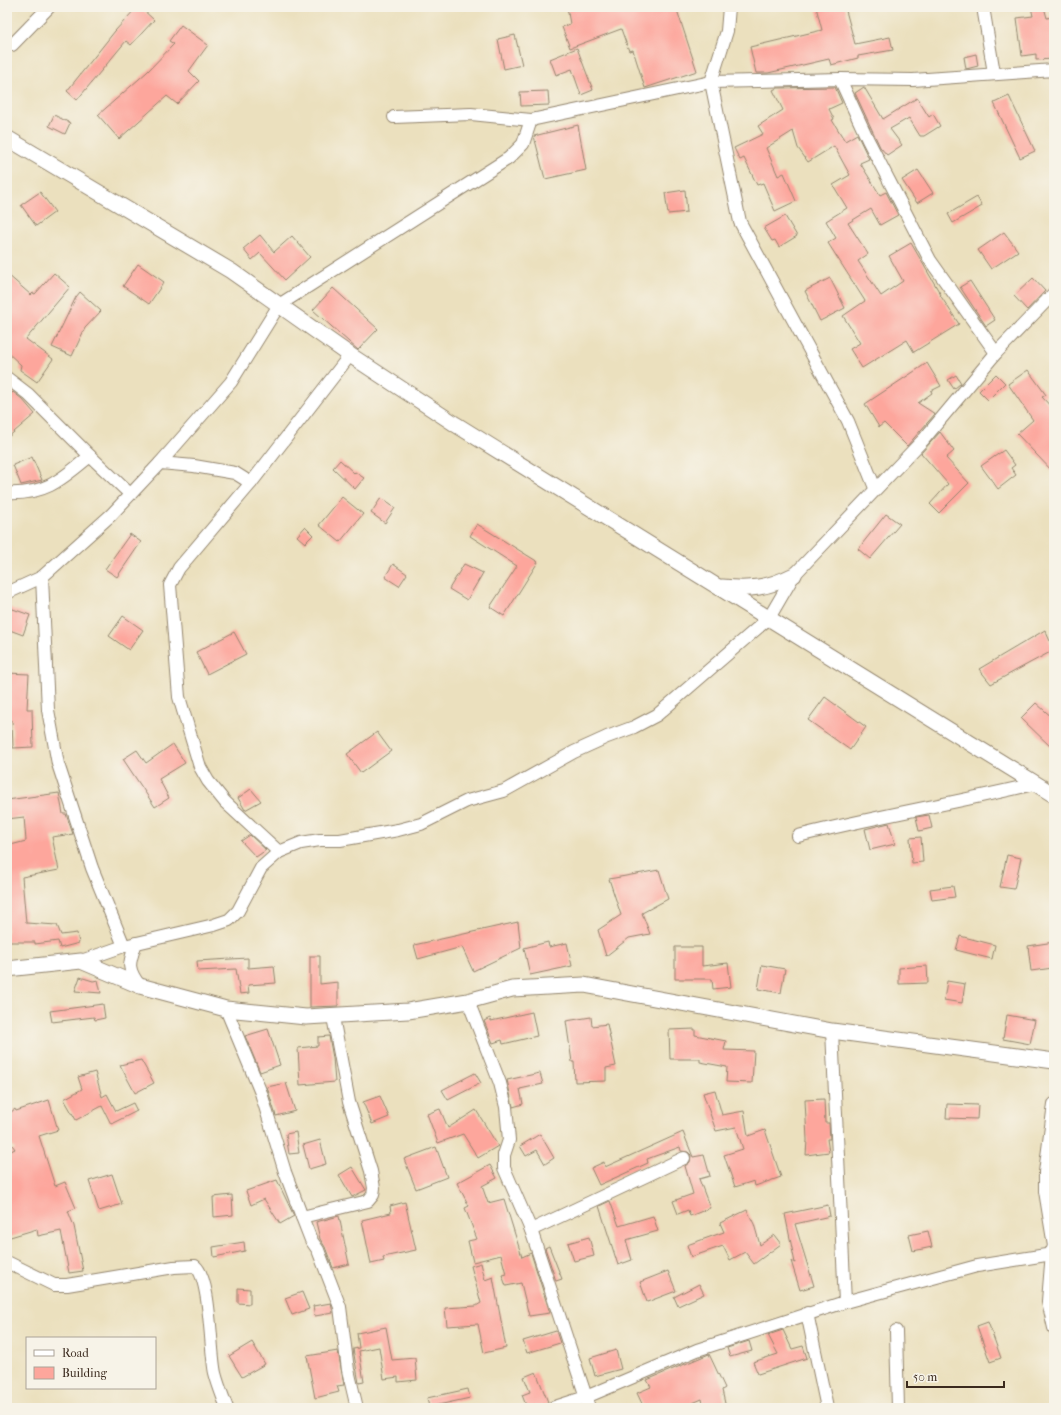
<svg xmlns="http://www.w3.org/2000/svg" width="1061" height="1415" viewBox="0 0 1061 1415" font-family="'IM FELL French Canon',serif">
	<style>
		.building { fill: #fda69c }
		.lines { fill: none; stroke-linecap: round; stroke-linejoin: round }
		.minor-casing { stroke: #93856e; stroke-width: 14 }
		.tertiary-casing { stroke: #93856e; stroke-width: 17 }
		.minor { stroke: #fff; stroke-width: 12 }
		.tertiary { stroke: #fff; stroke-width: 15 }
	</style>
	<rect width="100%" height="100%" fill="#f7f3e8"/>
	<filter id="ink" filterUnits="userSpaceOnUse"><feTurbulence type="fractalNoise" baseFrequency=".025" numOctaves="2"/><feDisplacementMap in="SourceGraphic" scale="8" xChannelSelector="R" yChannelSelector="G"/><feConvolveMatrix kernelMatrix="1 2 1 2 8 2 1 2 1" color-interpolation-filters="sRGB"/></filter>
	<filter id="wash" filterUnits="userSpaceOnUse"><feTurbulence type="fractalNoise" baseFrequency=".012" numOctaves="4" result="noise"/><feDisplacementMap in="SourceGraphic" scale="16" xChannelSelector="R" yChannelSelector="G"/><feGaussianBlur stdDeviation="0.9" result="paint"/><feColorMatrix in="noise" values="0 0 0 0 0 0 0 0 0 0 0 0 0 0 0 0 0 1.4 0 .05"/><feComposite in="paint" operator="in"/></filter>
	<g filter="url(#wash)">
		<rect width="100%" height="100%" fill="#ebe0be"/>
		<g id="blocks">
			<g class="building">
				<path d="M137,7H140L154,20L131,45L126,41L77,100L67,91L115,31Z"/>
				<path d="M567,7H676L697,71L645,88L633,50L629,51L621,29L570,48L562,27L570,24Z"/>
				<path d="M816,7H845L855,44L890,37L893,50L858,56V58L831,65L829,59L768,73H756L750,47L822,30Z"/>
				<path d="M1031,7H1044L1047,18L1052,17L1054,59L1036,60V54L1022,56L1017,18L1033,16Z"/>
				<path d="M181,25L208,45L189,71L199,81L177,104L167,96L119,139L98,115L147,72L174,44L169,41Z"/>
				<path d="M515,35L522,65L504,69L498,39Z"/>
				<path d="M577,48L593,90L581,95L572,69L556,75L550,59Z"/>
				<path d="M976,54L978,66L966,69L964,57Z"/>
				<path d="M835,87L842,103L829,109L834,119L832,120L845,141L857,134L869,159L860,163L880,195L886,192L898,215L880,225L871,209L848,223L868,254L858,261L881,296L903,281L889,256L911,243L941,295H940L959,324L914,352L907,340L862,368L850,349L860,343L843,316L865,301L828,243L836,238L826,221L847,208L833,185L850,175L834,146L808,162L798,148L793,131L766,148L778,176L784,173L796,201L775,211L763,183L757,185L744,158L740,160L734,148L763,134L758,126L783,110L773,90L777,88Z"/>
				<path d="M864,87L883,119L917,98L929,117L933,114L940,126L924,136H920L909,118L890,129L902,145L887,155L880,147L855,93Z"/>
				<path d="M548,91L549,105L521,106L520,92Z"/>
				<path d="M1009,96L1035,151L1020,158L994,103Z"/>
				<path d="M54,115L70,123L65,134L49,126Z"/>
				<path d="M578,125L586,170L545,179L534,136Z"/>
				<path d="M918,170L933,193L917,203L902,180Z"/>
				<path d="M685,190L687,212L668,214L665,193Z"/>
				<path d="M40,192L55,212L36,226L21,205Z"/>
				<path d="M977,197L982,206L953,223L948,214Z"/>
				<path d="M785,216L797,236L779,247L775,240L772,241L764,228Z"/>
				<path d="M1004,232L1018,251L991,269L978,250Z"/>
				<path d="M260,235L274,252L292,236L310,257L285,280L260,253L252,260L243,249Z"/>
				<path d="M138,264L164,282L149,304L123,286Z"/>
				<path d="M54,273L70,287L26,339L53,359L37,382L20,370L21,365L7,352V274L31,295L33,293L35,294Z"/>
				<path d="M830,278L845,308L820,321L805,291Z"/>
				<path d="M1033,278L1045,291L1027,310L1014,296Z"/>
				<path d="M970,281L995,320L986,326L960,287Z"/>
				<path d="M333,288L378,329L358,350L313,310Z"/>
				<path d="M80,292L101,311L85,328L72,356L52,347L76,297Z"/>
				<path d="M927,363L941,386L931,391L932,393L918,403L935,414L907,446L884,423L879,427L865,404Z"/>
				<path d="M1028,370L1046,395L1042,397L1054,410V473L1017,434L1033,420L1008,384Z"/>
				<path d="M996,374L1005,383L988,400L979,391Z"/>
				<path d="M956,375L961,383L954,389L948,380Z"/>
				<path d="M13,392L22,399L35,414L7,438V397Z"/>
				<path d="M940,432L954,451L946,458L969,483L939,513L930,504L948,484L921,453Z"/>
				<path d="M1004,450L1015,465L1011,468L1016,475L998,489L981,466Z"/>
				<path d="M32,457L42,480L21,485L13,465Z"/>
				<path d="M340,460L354,473L355,472L364,478L355,489L333,468Z"/>
				<path d="M342,497L363,514L340,542L319,525Z"/>
				<path d="M381,498L395,508L385,523L371,513Z"/>
				<path d="M886,514L900,524L870,559L858,549Z"/>
				<path d="M477,524L538,562L504,616L490,607L517,566L470,536Z"/>
				<path d="M305,527L313,535L305,543L297,536Z"/>
				<path d="M130,534L141,542L117,577L105,569Z"/>
				<path d="M393,564L407,574L399,586L385,577Z"/>
				<path d="M464,564L483,573L467,600L449,589Z"/>
				<path d="M7,607L30,615L23,635L7,629Z"/>
				<path d="M123,616L143,630L129,650L109,636Z"/>
				<path d="M1045,630L1054,650L991,684L979,669Z"/>
				<path d="M234,632L246,654L207,674L196,652Z"/>
				<path d="M7,673L29,674L27,709H32L33,747L13,748L12,720L9,721L8,707H7Z"/>
				<path d="M825,697L866,727L850,750L808,720Z"/>
				<path d="M1036,703L1054,719V750L1021,718Z"/>
				<path d="M377,732L391,751L361,773L347,754Z"/>
				<path d="M173,744L185,763L159,779L169,798L155,807L123,759L137,750L146,763Z"/>
				<path d="M251,789L261,801L245,810L238,798Z"/>
				<path d="M59,793L63,814H66L73,834L52,837L59,870L22,877L26,923L57,925L61,935L77,933L79,943L60,948L58,941L35,944V942H7V846L26,841L24,817L7,819V800Z"/>
				<path d="M929,815L932,828L919,831L916,817Z"/>
				<path d="M889,823L895,844L870,850L865,829Z"/>
				<path d="M250,835L266,850L256,857L241,841Z"/>
				<path d="M921,837L923,862L912,863L910,838Z"/>
				<path d="M1007,855L1021,858L1014,889L1000,887Z"/>
				<path d="M659,870L668,899L642,913L650,934L629,938L606,956L598,930L621,915L609,879Z"/>
				<path d="M953,886L955,897L932,900L930,889Z"/>
				<path d="M518,922L521,948L473,971L462,947L418,959L414,945Z"/>
				<path d="M960,936L995,945L992,959L956,950Z"/>
				<path d="M548,942L549,947L567,943L572,966L530,975L524,948Z"/>
				<path d="M1054,942V954L1052,955L1053,968L1031,971L1028,946Z"/>
				<path d="M675,947H702V966L728,963L731,987L713,989L712,979H675Z"/>
				<path d="M310,956H320V984L338,982V1006L310,1007Z"/>
				<path d="M248,958V968L274,966L276,983L248,985L249,993L240,994L236,969L198,971L197,961Z"/>
				<path d="M762,965L785,969L781,993L758,989Z"/>
				<path d="M927,966L928,983L899,984V968Z"/>
				<path d="M80,977L93,981L98,980L101,993L75,991Z"/>
				<path d="M947,981L965,984L962,1003L944,1000Z"/>
				<path d="M103,1004L105,1018L95,1020L94,1017L52,1022L50,1011Z"/>
				<path d="M532,1012L537,1036L503,1044L502,1040L493,1043L484,1021L490,1018L491,1021Z"/>
				<path d="M1007,1015L1035,1020L1030,1044L1003,1039Z"/>
				<path d="M591,1017L592,1026L607,1024L616,1066L606,1068V1081L575,1082L574,1062H572L566,1021Z"/>
				<path d="M268,1029L280,1065L260,1072L245,1036Z"/>
				<path d="M695,1029V1035L726,1041L724,1050L754,1051L752,1083L726,1082L727,1067L700,1062V1059H670L669,1030Z"/>
				<path d="M329,1036L333,1058L335,1082L300,1085L298,1048L318,1046V1037Z"/>
				<path d="M141,1060L154,1083L135,1093L120,1065Z"/>
				<path d="M95,1072L102,1097L107,1094L116,1111L133,1103L137,1111L111,1124L102,1106L76,1120L64,1099L82,1089L78,1077Z"/>
				<path d="M475,1073L481,1083L448,1100L442,1090Z"/>
				<path d="M540,1073L543,1084L520,1089L523,1104L513,1107L507,1080Z"/>
				<path d="M286,1083L295,1111L276,1116L267,1087Z"/>
				<path d="M715,1090L722,1115L744,1111L748,1136L765,1130L781,1177L755,1186L754,1181L735,1187L724,1155L743,1149L736,1127L716,1131L703,1093Z"/>
				<path d="M380,1096L389,1117L372,1124L363,1102Z"/>
				<path d="M824,1099L825,1123H829L830,1139H827L829,1152L806,1155L807,1140L805,1100Z"/>
				<path d="M49,1100L58,1130L39,1136L55,1186L65,1182L76,1208L68,1211L74,1226L83,1271L69,1273L61,1231L38,1236L37,1229L7,1238V1153L15,1149L7,1138V1115L15,1109L16,1111Z"/>
				<path d="M947,1104L978,1105L977,1119L946,1118Z"/>
				<path d="M440,1109L448,1128L476,1110L498,1146L478,1158L463,1134L438,1143L427,1114Z"/>
				<path d="M296,1132L299,1153L289,1154L286,1134Z"/>
				<path d="M683,1132L693,1157L704,1155L710,1176L699,1179L710,1208L690,1216L688,1210L678,1214L673,1201L693,1194L685,1166L690,1162L691,1155L688,1152L681,1151L680,1147L647,1159L648,1163L599,1185L591,1168L604,1162L605,1167Z"/>
				<path d="M540,1134L554,1158L545,1164L537,1150L526,1156L520,1146Z"/>
				<path d="M320,1140L326,1164L309,1169L303,1145Z"/>
				<path d="M436,1147L447,1177L416,1189L404,1159Z"/>
				<path d="M490,1165L497,1178L482,1186L488,1203L504,1199L522,1257L531,1253L550,1313L529,1316L521,1283L506,1286L502,1275L506,1274L501,1255L473,1262L468,1241L477,1239L465,1208L469,1206L457,1183Z"/>
				<path d="M352,1167L366,1190L352,1197L339,1175Z"/>
				<path d="M112,1174L122,1204L99,1211L89,1181Z"/>
				<path d="M277,1180L294,1216L280,1224L264,1199L251,1205L246,1191Z"/>
				<path d="M232,1195L233,1215L214,1217L213,1197Z"/>
				<path d="M610,1201L619,1226L653,1216L658,1231L626,1240L632,1260L618,1265L599,1206Z"/>
				<path d="M405,1202L416,1250L383,1257L384,1261L371,1264L362,1220L391,1213L390,1206Z"/>
				<path d="M828,1205L830,1216L795,1224L814,1286L800,1290L791,1261L795,1263L785,1214Z"/>
				<path d="M747,1210L754,1224L760,1245L774,1235L781,1244L754,1264L745,1252L730,1260L723,1246L691,1257L687,1245L724,1232L720,1223Z"/>
				<path d="M339,1216L349,1264L333,1268L325,1247L320,1239L316,1222Z"/>
				<path d="M928,1231L932,1247L913,1251L909,1235Z"/>
				<path d="M589,1237L594,1256L574,1261L568,1243Z"/>
				<path d="M244,1242L245,1251L214,1257L213,1247Z"/>
				<path d="M549,1246L562,1279L556,1281L545,1248Z"/>
				<path d="M481,1263L485,1280L493,1277L506,1348L484,1353L478,1324L447,1326L445,1308L476,1306L481,1303L471,1266Z"/>
				<path d="M668,1271L676,1291L647,1302L640,1282Z"/>
				<path d="M699,1284L704,1294L678,1306L674,1297Z"/>
				<path d="M238,1288L250,1289V1304L238,1303Z"/>
				<path d="M302,1292L309,1309L292,1315L285,1298Z"/>
				<path d="M331,1303L333,1313L315,1316L313,1306Z"/>
				<path d="M988,1322L1001,1358L990,1362L977,1326Z"/>
				<path d="M386,1327L392,1360L415,1358L417,1380L398,1382V1377L384,1379L379,1347L359,1351L364,1382L359,1383L353,1349L359,1348L357,1333Z"/>
				<path d="M783,1330L792,1349L803,1346L807,1358L758,1374L753,1362L778,1354L768,1335Z"/>
				<path d="M556,1331L560,1343L527,1353L523,1341Z"/>
				<path d="M749,1341L752,1351L730,1357L727,1348Z"/>
				<path d="M252,1342L265,1364L242,1377L229,1356Z"/>
				<path d="M616,1350L621,1369L595,1376L590,1358Z"/>
				<path d="M338,1351L344,1385L337,1386L339,1392L315,1398L307,1356Z"/>
				<path d="M709,1354L725,1388L722,1390L726,1408H704L702,1399L681,1408H644L637,1393L651,1387L647,1380Z"/>
				<path d="M536,1372L548,1402L545,1408H527L522,1395L530,1392L524,1377Z"/>
				<path d="M468,1389L470,1398L429,1407L427,1398Z"/>
			</g>
		</g>
	</g>
	<g filter="url(#ink)">
		<use href="#blocks" fill-opacity="0" stroke="#93856e" stroke-width="1"/>
		<g class="lines">
			<g class="minor-casing">
				<g id="minor">
					<path d="M729,7L727,31L711,82L740,222L848,421L875,488"/>
					<path d="M983,7L994,73"/>
					<path d="M12,45L49,7"/>
					<path d="M840,79L868,140L930,260L996,353"/>
					<path d="M394,117L471,114L531,120L711,82L840,79L913,80L1054,70"/>
					<path d="M7,378L28,394L90,456"/>
					<path d="M160,463L231,382L279,305L509,158L523,144L531,120"/>
					<path d="M251,483L179,568L170,585L179,697L200,767L208,781L225,802L279,852"/>
					<path d="M7,493C46,495 62,479 90,456L130,494"/>
					<path d="M7,593L42,577"/>
					<path d="M798,836C876,816 956,803 1034,784"/>
					<path d="M136,943C129,963 126,968 140,986"/>
					<path d="M124,946L92,868L58,764L48,710L42,577L111,515L160,463L194,466L235,473L251,483L350,355"/>
					<path d="M81,961L124,946L214,925L229,920L238,911L261,868L279,852L301,843L320,840H340L398,830L421,824L467,801L504,791L574,752L607,737L634,727L657,715L769,618L794,575L924,439L996,353L1054,293"/>
					<path d="M468,1001L500,1083L506,1107L509,1140L504,1155V1168L531,1230L586,1397L697,1350L845,1302L832,1031"/>
					<path d="M226,1009L261,1093L285,1172L302,1217L311,1240L318,1250L340,1307L348,1370L357,1408"/>
					<path d="M302,1217L368,1201L373,1195L374,1188L371,1171L349,1102L333,1017"/>
					<path d="M531,1230L684,1158"/>
					<path d="M1054,1252H1052L1048,1301L1054,1328"/>
					<path d="M7,1262L54,1285H67L174,1267L195,1266C211,1278 210,1351 215,1373C218,1385 223,1397 227,1408"/>
					<path d="M845,1302L977,1266L1046,1255L1052,1252L1054,1246L1045,1191V1172L1054,1104"/>
					<path d="M807,1313L827,1408"/>
					<path d="M896,1331L898,1408"/>
					<path d="M552,1408L586,1397L589,1408"/>
				</g>
			</g>
			<g class="tertiary-casing">
				<g id="tertiary">
					<path d="M7,138L231,271L350,355L455,424L1054,795"/>
					<path d="M722,587C750,590 768,588 794,575"/>
					<path d="M7,969L81,961L140,986L226,1009L306,1017L408,1011L468,1001L512,989L584,985L832,1031L1054,1061"/>
				</g>
			</g>
			<use href="#minor" class="minor"/>
			<use href="#tertiary" class="tertiary"/>
		</g>
	</g>
	<rect width="1061" height="1415" fill="none" stroke="#f7f3e8" stroke-width="24"/>
	<rect x="26" y="1337" width="130" height="52" fill="#f7f3e8" stroke="#aca397"/>
	<rect x="34" y="1350" width="20" height="6" fill="#ffffff" stroke="#aca397"/>
	<text x="62" y="1357" font-size="12" fill="#3b2a1e">Road</text>
	<rect x="34" y="1367" width="20" height="12" fill="#fda69c" stroke="#aca397"/>
	<text x="62" y="1377" font-size="12" fill="#3b2a1e">Building</text>
	<path d="M907 1381v6h97v-6" fill="none" stroke="#3b2a1e" stroke-width="2"/>
	<text x="913" y="1381" font-size="12" fill="#3b2a1e" stroke="#f7f3e8" stroke-width="3" paint-order="stroke">50 m</text>
</svg>
